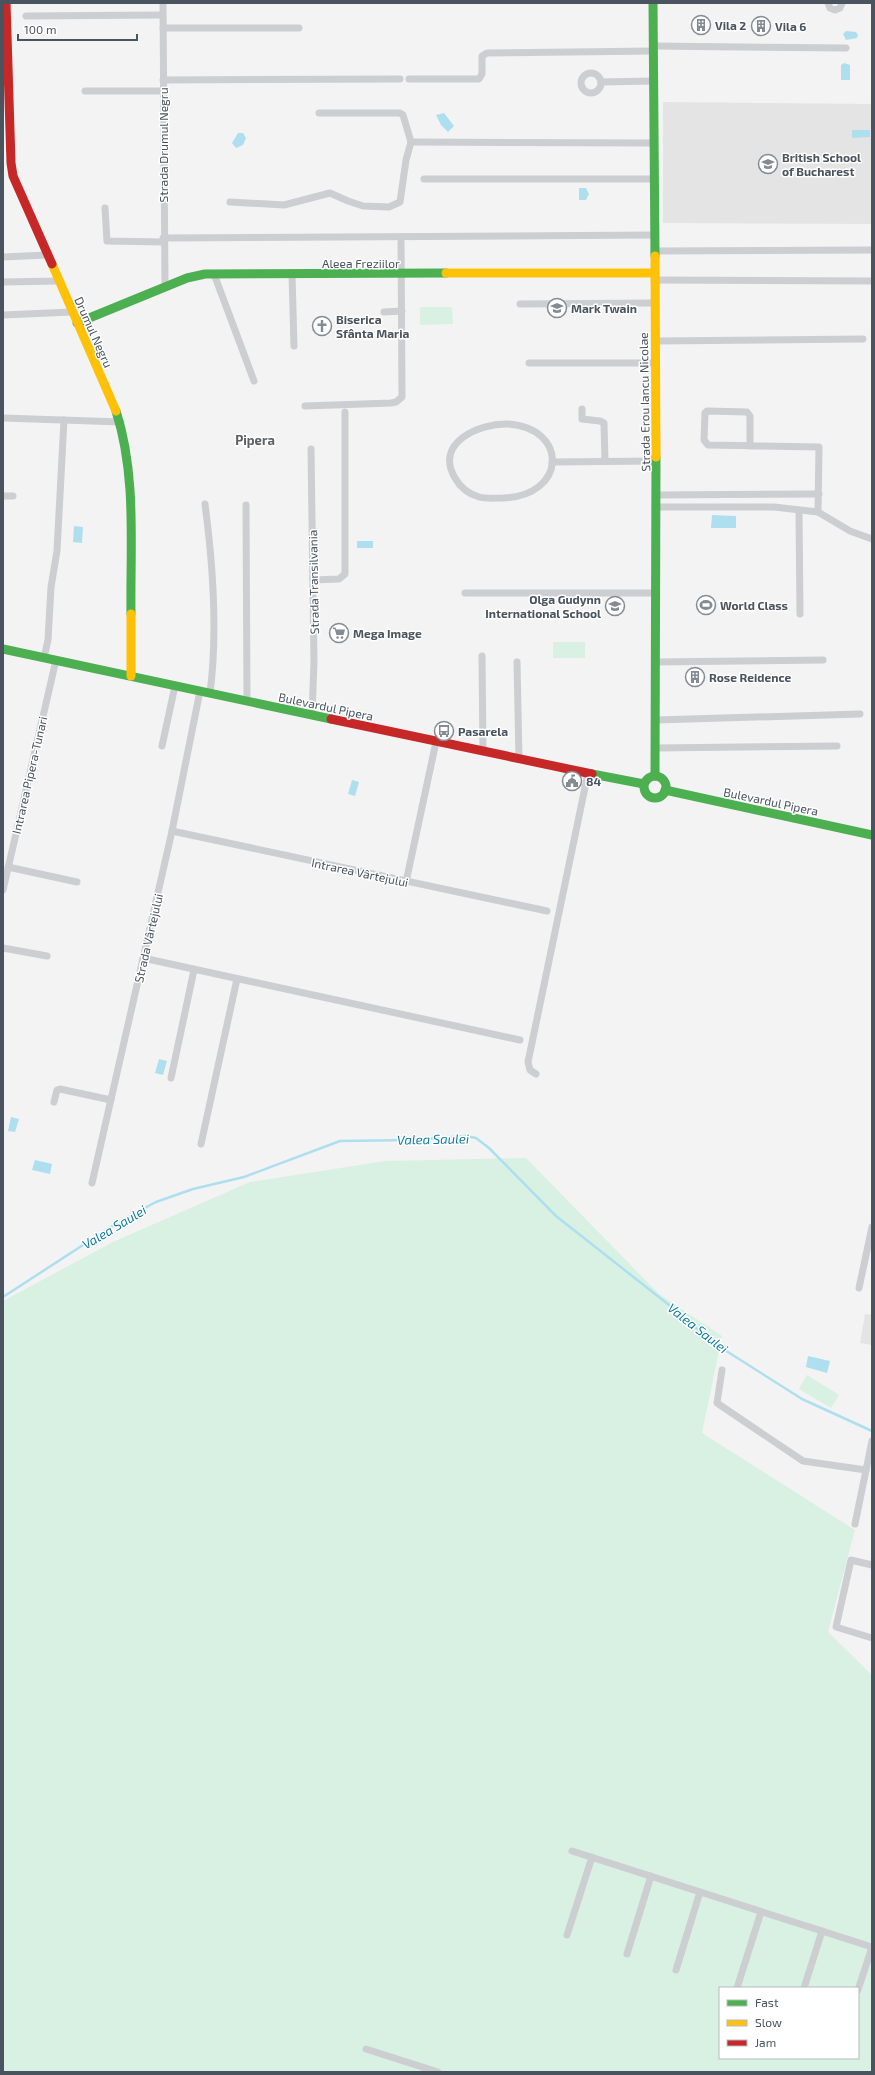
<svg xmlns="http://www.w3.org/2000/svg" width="875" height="2075" viewBox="0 0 875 2075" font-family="'Exo 2',sans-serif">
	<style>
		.education { fill: #e5e4e5 }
		.green { fill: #d8f1e2; fill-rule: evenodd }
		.water { fill: #addfef }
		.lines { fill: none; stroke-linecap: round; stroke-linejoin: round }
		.stream { stroke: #addfef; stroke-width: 2.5 }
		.street { stroke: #ccced1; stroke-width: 7 }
		.fast { stroke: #4caf50; stroke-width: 9 }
		.slow { stroke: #ffc107; stroke-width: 9 }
		.jam { stroke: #c62828; stroke-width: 9 }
		.labels { text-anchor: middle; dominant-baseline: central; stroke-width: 3; stroke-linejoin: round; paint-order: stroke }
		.poi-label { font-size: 12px; font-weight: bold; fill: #49545f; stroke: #fff; text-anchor: start }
		.street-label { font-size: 12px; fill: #49545f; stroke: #fff }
		.neighbourhood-label { font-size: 13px; font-weight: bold; fill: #5e6267; stroke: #fff }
		.water-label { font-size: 13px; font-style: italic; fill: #0d7d9f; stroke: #fff }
	</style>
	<rect width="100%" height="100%" fill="#f3f3f3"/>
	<g class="education">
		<path d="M663,102L872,104V224L663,223Z"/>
		<path d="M865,1314L872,1315V1345L860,1343Z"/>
	</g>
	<g class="green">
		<path d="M420,307H452L453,324L420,325Z"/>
		<path d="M585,642V658H553V642Z"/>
		<path d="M526,1158L659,1294L722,1336L702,1433L855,1530L828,1632L872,1675V2072H3V1301L113,1242L250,1182L385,1161ZM720,1988H858V2058H720Z"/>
		<path d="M807,1375L839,1395L831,1408L799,1389Z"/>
	</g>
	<g class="water">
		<path d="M846,31L856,32L858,35L857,38L846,40L843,34Z"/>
		<path d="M844,63L850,65V80H841V65Z"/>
		<path d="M444,113L454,126L448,132L441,125L436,115Z"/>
		<path d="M852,130H870V137L852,138Z"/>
		<path d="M238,133H243L246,138L243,145L236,148L232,143Z"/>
		<path d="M579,188H586L589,194L586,200H579Z"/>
		<path d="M712,515L736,516V528H711Z"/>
		<path d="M74,526L83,527L82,543L73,542Z"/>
		<rect x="357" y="541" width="16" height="7"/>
		<path d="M352,780L359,782L355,796L348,794Z"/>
		<path d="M159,1059L167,1061L163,1075L155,1073Z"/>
		<path d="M11,1117L19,1119L15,1132L8,1131Z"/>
		<path d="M35,1160L52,1164L50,1174L32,1170Z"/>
		<path d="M808,1356L830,1361L827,1373L806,1367Z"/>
	</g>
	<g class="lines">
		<path class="stream" d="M3,1297L120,1221L156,1202L193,1189L244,1177L340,1141L414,1140L466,1136L476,1138L489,1148L556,1216L683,1316L709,1340L802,1399L872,1431"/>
		<g class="street">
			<path d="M163,3L165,286"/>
			<path d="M828,3L830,8L835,10L840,8L842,3"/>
			<path d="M26,16L162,15"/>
			<path d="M163,28H299"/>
			<path d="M653,46L846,48"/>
			<circle cx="591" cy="83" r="10"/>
			<path d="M409,79H479L482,74V56L487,53L653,51"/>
			<path d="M163,80L400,79"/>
			<path d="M601,82L653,81"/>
			<path d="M85,91H163"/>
			<path d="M411,142L653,143"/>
			<path d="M424,179H653"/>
			<path d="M230,202L284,205L330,193L348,201L363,206L389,207L400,202L406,160L411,142L403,115L400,113H319"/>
			<path d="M105,208L107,241L163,242"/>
			<path d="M163,238L654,235"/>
			<path d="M654,251L872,250"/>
			<path d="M3,257L47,255"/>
			<path d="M214,274L254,381"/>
			<path d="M292,274L294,346"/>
			<path d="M654,280L872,281"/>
			<path d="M3,282L59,281"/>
			<path d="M520,304L655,303"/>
			<path d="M384,312L402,311"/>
			<path d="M3,315L72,312"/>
			<path d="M655,341L863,339"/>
			<path d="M529,363H655"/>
			<path d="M305,406L391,403L396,402L402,397L401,237"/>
			<path d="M582,409V419L600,421L604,423L605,461"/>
			<path d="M3,418L121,422"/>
			<path d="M508,424C569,428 567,496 503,498C495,498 486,499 479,497C469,494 460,487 455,478C434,443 479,423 508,424Z"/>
			<path d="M750,446V416L747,412L707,411L705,413L704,440L708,445L819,447L818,512"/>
			<path d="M311,449L314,662L312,715"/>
			<path d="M552,462L656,461"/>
			<path d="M656,495L819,494"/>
			<path d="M3,496H13"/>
			<path d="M205,504C213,565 218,632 210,693"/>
			<path d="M246,505L247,701"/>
			<path d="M656,507H774L818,512L850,531L872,539"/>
			<path d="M799,511L800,614"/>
			<path d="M313,580L339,579L345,574V412"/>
			<path d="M465,593H656"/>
			<path d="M482,656L483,752"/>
			<path d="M44,658L48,640L51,587L57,551L64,420"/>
			<path d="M517,662L519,759"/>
			<path d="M656,662L823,660"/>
			<path d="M656,720L860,714"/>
			<path d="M162,746L175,686"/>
			<path d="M656,748L837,746"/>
			<path d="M172,831L547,911"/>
			<path d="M8,867L77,882"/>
			<path d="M406,882L436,742"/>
			<path d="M3,890L56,660"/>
			<path d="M3,948L47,956"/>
			<path d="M143,958L520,1040"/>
			<path d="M536,1074L530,1070L528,1062L588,773"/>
			<path d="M171,1078L194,970"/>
			<path d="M54,1102L57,1090L60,1089L111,1100"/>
			<path d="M201,1144L237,979"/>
			<path d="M92,1183L172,831L200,691"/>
			<path d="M859,1288L872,1227"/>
			<path d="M722,1370L717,1403L803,1461L866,1470"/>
			<path d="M855,1524L872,1441"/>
			<path d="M872,1565L851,1560L836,1627L872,1638"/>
			<path d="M572,1851L872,1947"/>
			<path d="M567,1935L592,1857"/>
			<path d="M627,1954L651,1876"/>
			<path d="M676,1970L700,1892"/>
			<path d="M737,1988L761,1912"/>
			<path d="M804,1988L822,1931"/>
			<path d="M858,1990L872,1947"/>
			<path d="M366,2049L438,2072"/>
		</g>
		<g class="fast">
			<path d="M653,3L655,256"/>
			<path d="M77,323L187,278L205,274L446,273"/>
			<path d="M116,411C137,476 130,547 131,614"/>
			<path d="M3,649L331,719"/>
			<path d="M592,774L644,784"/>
			<path d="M655,776L656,457"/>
			<circle cx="655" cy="787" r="11"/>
			<path d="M665,790L872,835"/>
		</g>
		<g class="slow">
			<path d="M655,256L656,457"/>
			<path d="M52,264L116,411"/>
			<path d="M446,273H654"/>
			<path d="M131,676V614"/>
		</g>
		<g class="jam">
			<path d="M6,3L11,163L13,176L52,264"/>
			<path d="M331,719L592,774"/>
		</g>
	</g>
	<defs>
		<g id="building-ring" transform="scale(1)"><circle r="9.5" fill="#fff" stroke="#848c93" stroke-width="1.5"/><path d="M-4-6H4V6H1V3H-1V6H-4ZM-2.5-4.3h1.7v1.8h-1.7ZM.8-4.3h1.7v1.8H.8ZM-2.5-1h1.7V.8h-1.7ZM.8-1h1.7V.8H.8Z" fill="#848c93"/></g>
		<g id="school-ring" transform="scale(1)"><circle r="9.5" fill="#fff" stroke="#848c93" stroke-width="1.5"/><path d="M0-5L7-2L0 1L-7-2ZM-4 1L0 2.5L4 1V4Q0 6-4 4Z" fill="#848c93"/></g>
		<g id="church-ring" transform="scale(1)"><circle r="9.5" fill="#fff" stroke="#848c93" stroke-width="1.5"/><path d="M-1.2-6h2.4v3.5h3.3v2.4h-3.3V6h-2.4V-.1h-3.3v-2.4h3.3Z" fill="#848c93"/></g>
		<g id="stadium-ring" transform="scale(1)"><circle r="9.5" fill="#fff" stroke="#848c93" stroke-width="1.5"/><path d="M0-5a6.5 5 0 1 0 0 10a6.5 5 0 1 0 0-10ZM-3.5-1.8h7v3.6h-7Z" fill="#848c93"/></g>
		<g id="supermarket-ring" transform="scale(1)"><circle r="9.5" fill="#fff" stroke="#848c93" stroke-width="1.5"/><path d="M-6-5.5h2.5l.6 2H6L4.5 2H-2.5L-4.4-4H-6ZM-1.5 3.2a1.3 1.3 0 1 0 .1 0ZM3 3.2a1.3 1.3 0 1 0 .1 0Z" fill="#848c93"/></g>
		<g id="bus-ring" transform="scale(1)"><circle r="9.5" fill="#fff" stroke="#848c93" stroke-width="1.5"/><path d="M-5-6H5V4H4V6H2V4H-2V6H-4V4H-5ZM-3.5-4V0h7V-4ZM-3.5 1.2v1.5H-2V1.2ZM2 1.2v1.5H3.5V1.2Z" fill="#848c93"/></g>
		<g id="civic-ring" transform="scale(1)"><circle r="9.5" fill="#fff" stroke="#848c93" stroke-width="1.5"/><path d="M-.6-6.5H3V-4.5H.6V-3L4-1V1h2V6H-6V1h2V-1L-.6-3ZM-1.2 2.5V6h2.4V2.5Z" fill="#848c93"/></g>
	</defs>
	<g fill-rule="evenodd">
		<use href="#building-ring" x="701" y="25"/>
		<use href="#building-ring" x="761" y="26"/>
		<use href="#school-ring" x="768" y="164"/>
		<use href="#school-ring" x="557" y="308"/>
		<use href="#church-ring" x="322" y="326"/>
		<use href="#stadium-ring" x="706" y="605"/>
		<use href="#school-ring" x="615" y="606"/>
		<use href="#supermarket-ring" x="339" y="633"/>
		<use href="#building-ring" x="695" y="677"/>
		<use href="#bus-ring" x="444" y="731"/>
		<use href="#civic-ring" x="572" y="781"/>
	</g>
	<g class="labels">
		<g class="poi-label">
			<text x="715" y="25">Vila 2</text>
			<text x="775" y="26">Vila 6</text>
			<text x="782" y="157">British School<tspan x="782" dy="14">of Bucharest</tspan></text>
			<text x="571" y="308">Mark Twain</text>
			<text x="336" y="319">Biserica<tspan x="336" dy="14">Sfânta Maria</tspan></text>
			<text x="601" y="599" text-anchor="end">Olga Gudynn<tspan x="601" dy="14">International School</tspan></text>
			<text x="720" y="605">World Class</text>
			<text x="353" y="633">Mega Image</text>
			<text x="709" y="677">Rose Reidence</text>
			<text x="458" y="731">Pasarela</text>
			<text x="586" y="781">84</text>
		</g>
		<g class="street-label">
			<text transform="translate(163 145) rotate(-90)">Strada Drumul Negru</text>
			<text x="361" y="263">Aleea Freziilor</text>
			<text transform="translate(94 332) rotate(66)">Drumul Negru</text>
			<text transform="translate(644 402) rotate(-91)">Strada Erou Iancu Nicolae</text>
			<text transform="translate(313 582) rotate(-91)">Strada Transilvania</text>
			<text transform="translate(326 706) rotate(12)">Bulevardul Pipera</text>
			<text transform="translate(29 775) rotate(-77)">Intrarea Pipera-Tunari</text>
			<text transform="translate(771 801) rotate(12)">Bulevardul Pipera</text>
			<text transform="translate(360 872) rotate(12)">Intrarea Vârtejului</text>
			<text transform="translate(148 938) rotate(-77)">Strada Vârtejului</text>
		</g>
		<g class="neighbourhood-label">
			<text x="255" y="440">Pipera</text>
		</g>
		<g class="water-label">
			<text transform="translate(433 1139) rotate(-1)">Valea Saulei</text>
			<text transform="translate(114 1227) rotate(-31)">Valea Saulei</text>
			<text transform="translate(698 1328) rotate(38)">Valea Saulei</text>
		</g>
	</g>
	<rect width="875" height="2075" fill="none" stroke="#49545f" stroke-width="8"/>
	<rect x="719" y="1987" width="140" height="72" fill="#ffffff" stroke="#b6bbbf"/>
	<rect x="727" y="2000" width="20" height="6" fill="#4caf50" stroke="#b6bbbf"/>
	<text x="755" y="2007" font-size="12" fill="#49545f">Fast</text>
	<rect x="727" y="2020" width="20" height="6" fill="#ffc107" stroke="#b6bbbf"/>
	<text x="755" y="2027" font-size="12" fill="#49545f">Slow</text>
	<rect x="727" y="2040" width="20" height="6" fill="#c62828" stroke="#b6bbbf"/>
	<text x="755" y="2047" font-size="12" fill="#49545f">Jam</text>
	<path d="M18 34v6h119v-6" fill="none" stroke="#49545f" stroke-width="2"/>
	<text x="24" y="34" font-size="12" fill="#49545f" stroke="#ffffff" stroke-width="3" paint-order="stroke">100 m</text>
</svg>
